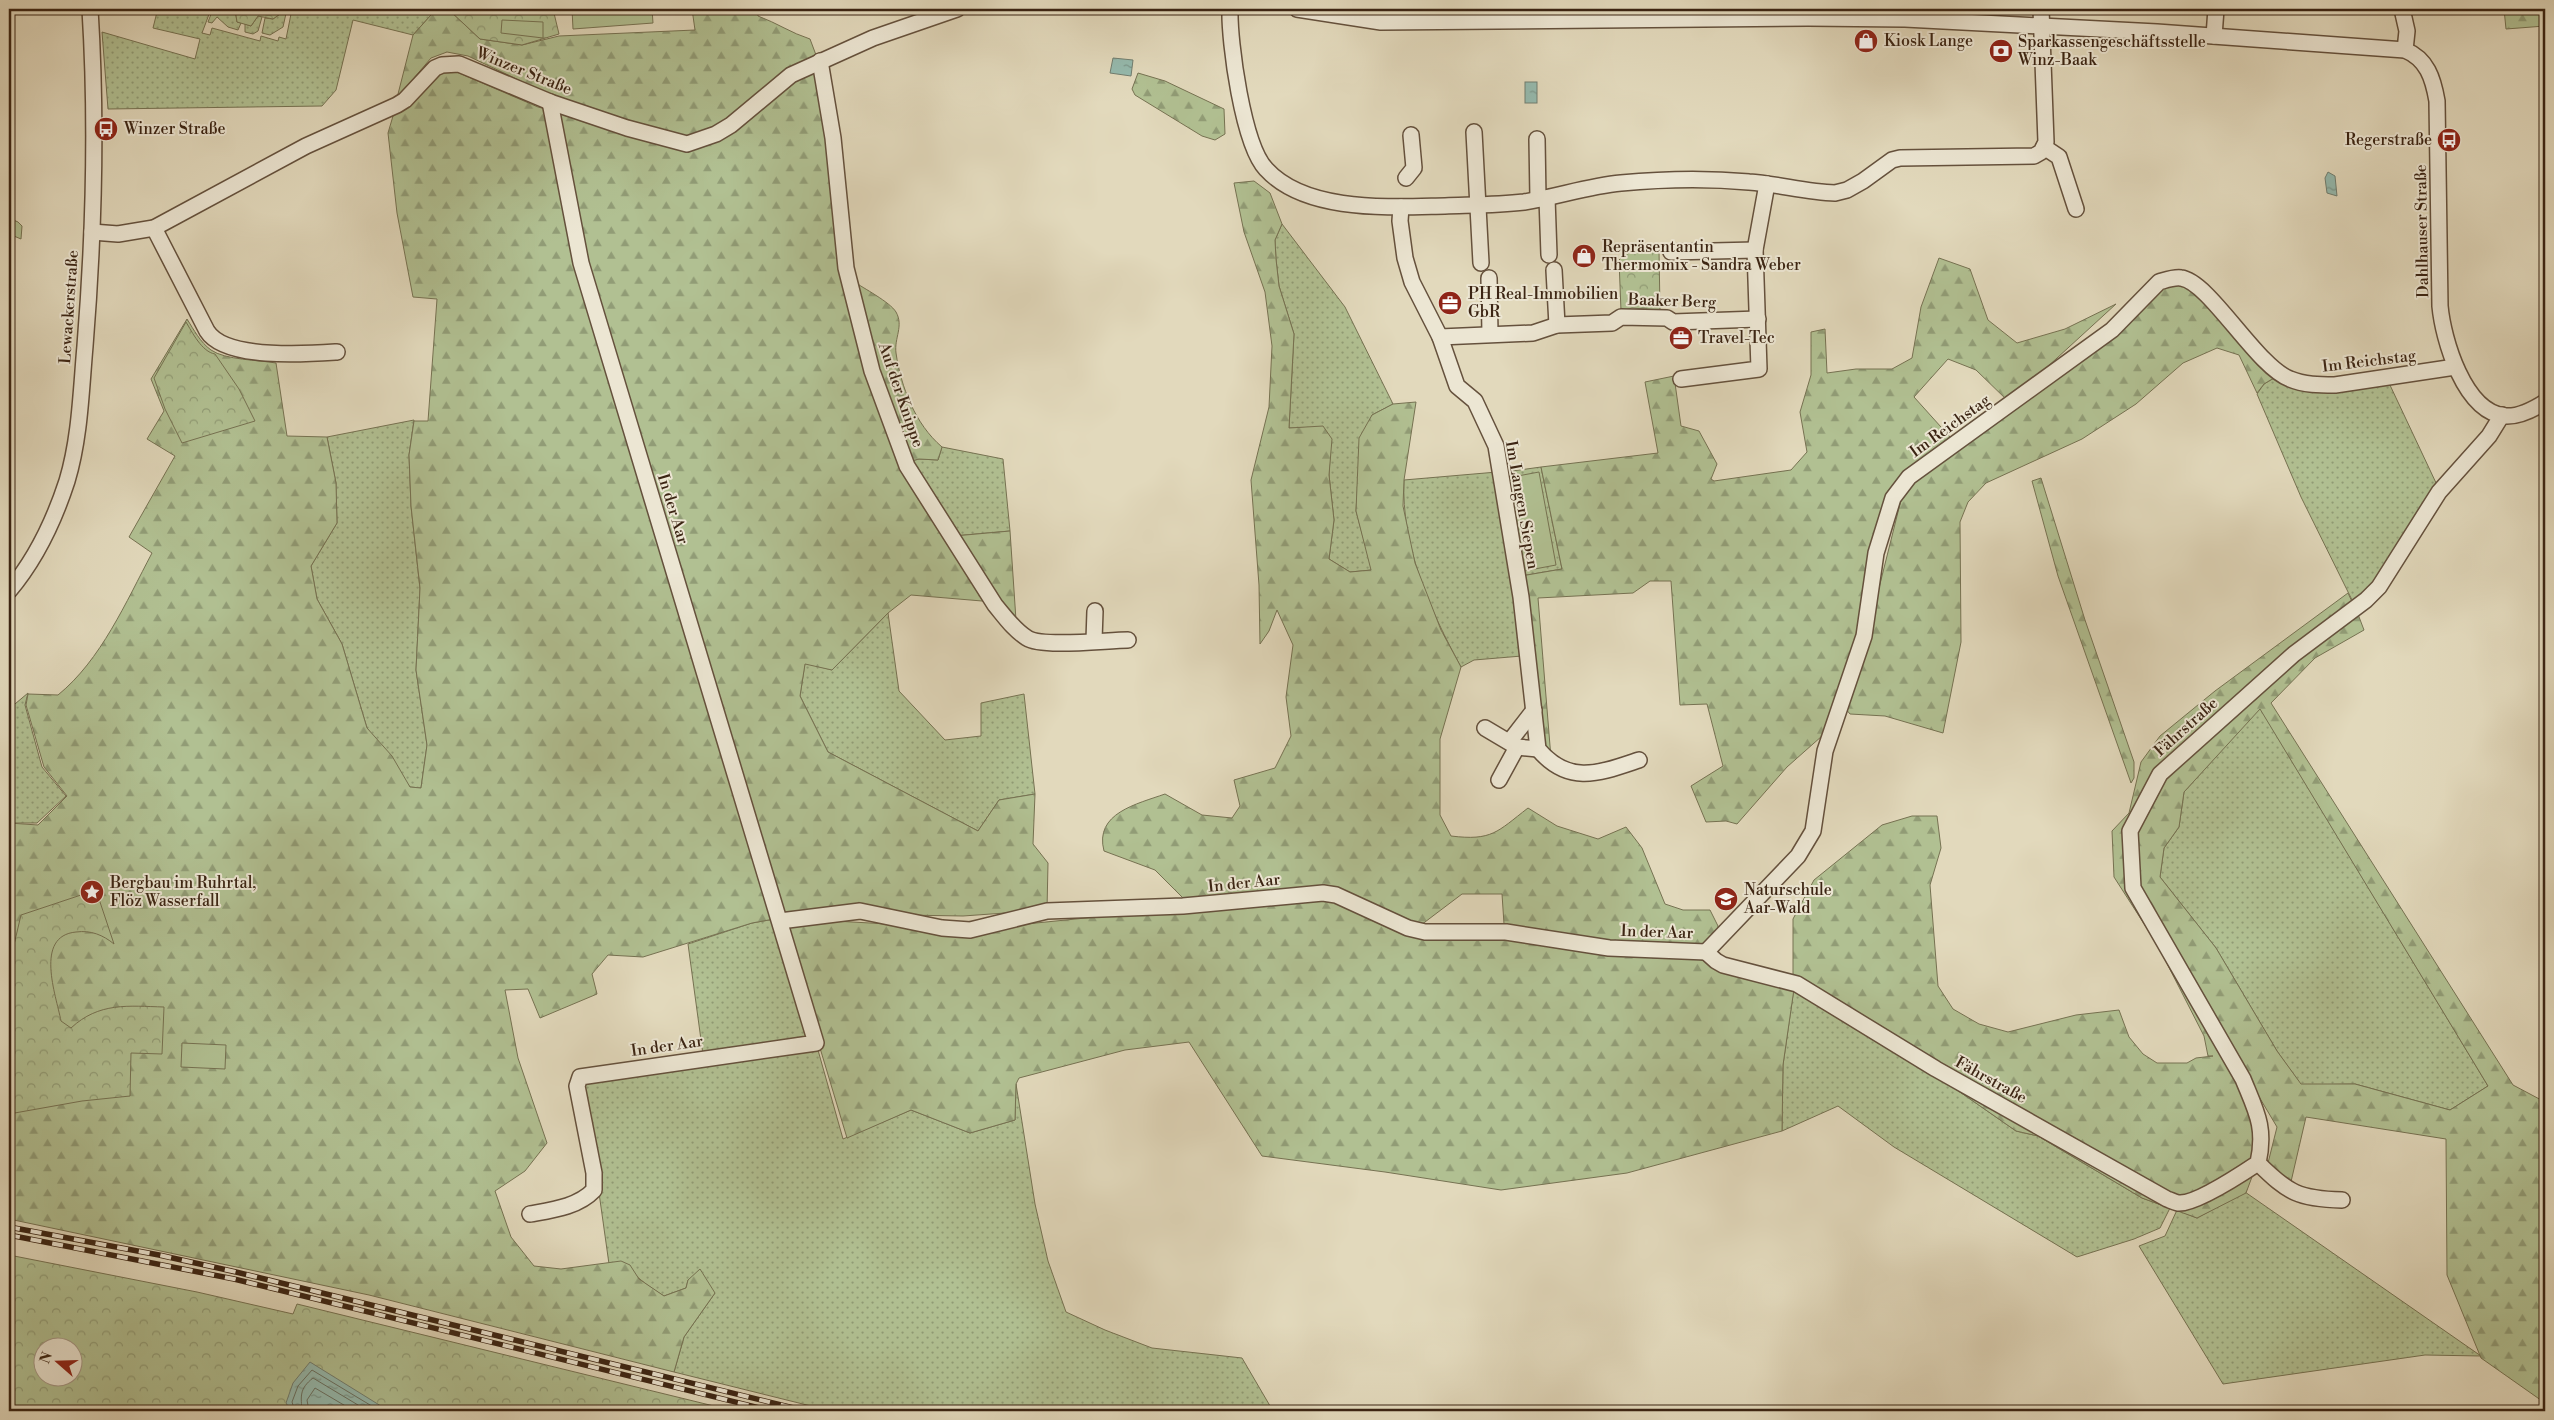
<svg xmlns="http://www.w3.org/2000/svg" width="2554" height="1420" viewBox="0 0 2554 1420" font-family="'Libre Bodoni',serif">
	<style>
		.grass { fill: url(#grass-dots); stroke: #767252 }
		.forest { fill: url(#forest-firs); stroke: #767252; fill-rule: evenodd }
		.park { fill: url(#park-crowns); stroke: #767252; fill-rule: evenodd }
		.garden { fill: #b1c092; stroke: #767252 }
		.water { fill: url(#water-ripples); stroke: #717e70 }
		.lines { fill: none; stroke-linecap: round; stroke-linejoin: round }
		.shore { stroke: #686f60; stroke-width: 1 }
		.minor-casing { stroke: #65513d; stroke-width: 18 }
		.minor { stroke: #ece6d3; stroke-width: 15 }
		.rail-casing { stroke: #3b2413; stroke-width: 5.5 }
		.rail { stroke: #ece6d3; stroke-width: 4; stroke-dasharray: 11; stroke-linecap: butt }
		.labels { text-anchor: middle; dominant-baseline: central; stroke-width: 4; stroke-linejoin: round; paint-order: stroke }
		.poi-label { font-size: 16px; fill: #3b2413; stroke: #ece6d3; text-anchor: start }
		.street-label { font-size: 16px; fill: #3b2413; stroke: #ece6d3 }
	</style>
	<defs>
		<pattern id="grass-dots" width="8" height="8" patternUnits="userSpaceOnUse" patternTransform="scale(1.25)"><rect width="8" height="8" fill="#b1c092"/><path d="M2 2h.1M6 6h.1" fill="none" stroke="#919c76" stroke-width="1.8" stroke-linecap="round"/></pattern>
		<pattern id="forest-firs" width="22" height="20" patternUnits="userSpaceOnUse" patternTransform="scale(1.25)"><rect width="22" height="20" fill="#b1c092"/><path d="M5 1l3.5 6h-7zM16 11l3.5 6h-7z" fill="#919c76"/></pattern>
		<pattern id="park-crowns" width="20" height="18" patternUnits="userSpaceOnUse" patternTransform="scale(1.25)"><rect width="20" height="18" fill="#b1c092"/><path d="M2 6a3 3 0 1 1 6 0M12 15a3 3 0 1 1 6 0" fill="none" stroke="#919c76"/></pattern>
		<pattern id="water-ripples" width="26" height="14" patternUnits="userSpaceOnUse" patternTransform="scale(1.25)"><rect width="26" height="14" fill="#95baae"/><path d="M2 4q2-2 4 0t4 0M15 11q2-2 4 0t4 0" fill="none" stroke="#7b978c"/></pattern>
	</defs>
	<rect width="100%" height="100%" fill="#e2d9bc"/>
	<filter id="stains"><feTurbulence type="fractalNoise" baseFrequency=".004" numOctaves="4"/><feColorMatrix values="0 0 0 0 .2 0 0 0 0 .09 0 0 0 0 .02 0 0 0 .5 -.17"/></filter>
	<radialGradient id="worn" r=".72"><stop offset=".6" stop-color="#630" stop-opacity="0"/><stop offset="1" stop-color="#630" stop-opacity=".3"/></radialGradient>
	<g class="grass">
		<path d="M142,9H211L202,33L210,35L212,28L260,41L261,36L278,41L279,37L286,39L292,9H432L431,15L413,35L353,20L336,90L322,106L108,109L102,32L195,59L200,39L153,28L157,12Z"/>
		<path d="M213,9H235L237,22L241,23L238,30L228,27L217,17L212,23L208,22Z"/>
		<path d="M280,9H287L283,27L270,35L262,33L265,18L273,19L280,14Z"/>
		<path d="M258,16L262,17L258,31L253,34L245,32V24L251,26Z"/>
		<path d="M1282,224L1345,307L1393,404L1372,415L1358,477L1356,511L1372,570L1350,572L1329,559L1334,520L1329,475L1331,439L1323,427L1289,428L1294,334L1279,286L1276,259L1275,240Z"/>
		<path d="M2276,377L2389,383L2437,485L2366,598L2355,606L2301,497L2257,394L2264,384Z"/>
		<path d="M414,420L409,455L411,506L420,589L416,670L427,745L421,788L410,787L367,728L342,644L317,599L311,566L337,523L336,483L327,437Z"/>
		<path d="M942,447L1003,459L1010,531L953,536L907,462L919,459L938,460Z"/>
		<path d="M1541,467L1562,569L1521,576L1505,472Z"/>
		<path d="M1497,472L1522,656L1474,660L1461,667C1430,610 1401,546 1404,480Z"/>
		<path d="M888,613L899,691L945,740L981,736V703L1024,694L1035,794L999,800L978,831L828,752L800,696L805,663L832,670Z"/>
		<path d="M28,693L25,705L42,767L66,796L37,823H11L9,822V709Z"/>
		<path d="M2260,708L2488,1086L2450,1110L2355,1084L2301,1085L2277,1051L2216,948L2160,877L2164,848L2179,827L2184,792Z"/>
		<path d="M775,919L816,1043L843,1139L911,1110L970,1133L1015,1120L1016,1084L1035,1204L1048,1261L1066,1312L1105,1330L1152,1348L1242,1358L1273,1411H831L674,1372L684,1337L715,1293L688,1280L686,1288L664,1296C656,1291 648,1286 641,1280C626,1268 632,1259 609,1264L583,1079L704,1062L688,944L752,923Z"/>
		<path d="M1794,988L1937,1076L2016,1131L2038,1136L2142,1198L2170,1208L2160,1228L2134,1239L2077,1257L1894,1147L1838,1106L1782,1131L1783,1065Z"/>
		<path d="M2245,1192L2481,1356L2425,1355L2223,1384L2139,1246L2165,1236L2177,1210L2197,1218Z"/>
	</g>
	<g class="forest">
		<path d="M432,9H448L480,39L522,45L559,36L695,30L692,9H757L758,16C777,23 791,33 810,39L816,55L787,72L729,123L682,139L544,92L468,56L447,52L431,58L397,98L413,35L431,15Z"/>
		<path d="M2504,9H2545V26L2506,29Z"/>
		<path d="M445,67L538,107L688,147L791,78L816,67L853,281C863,288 890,302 896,312C904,326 894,338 896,353C901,387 915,424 942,447L938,460L919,459L907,462L943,537L1010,531L1016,620L996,599L982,601L911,595L888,613L832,670L805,664L800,696L828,752L978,831L999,800L1035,794L1033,844L1048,863L1047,910L963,916L784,913L774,919L752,923L643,957L608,955L592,974L597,994L540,1018L528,989L505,990L518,1058L547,1143L525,1171L495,1191L511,1237L534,1266L561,1269L621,1261L630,1265L639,1279L664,1296L686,1288L688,1280L700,1269L715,1293L684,1337L674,1372L369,1295L9,1219V823L38,825L67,796L44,767L26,705L28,694L58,695C101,660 126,602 152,553L129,537L175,456L147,439L164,411L151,379L187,319C194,330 200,342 211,350C225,360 259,360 276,363L287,436L327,437L336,483L337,523L311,566L317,599L342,644L367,728L392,756L410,787L421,788L427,745L416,670L420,588L411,506L409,455L414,421H428L437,299L413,297L397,213L388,133L393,116L425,89Z"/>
		<path d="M1138,73L1165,81L1224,109L1225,134L1215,140L1202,136L1135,95L1132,89Z"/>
		<path d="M1254,181L1270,193L1282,224L1275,240L1276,259L1279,286L1294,334L1289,428L1323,426L1332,439L1329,475L1334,520L1329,559L1350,572L1371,570L1356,511L1359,438L1372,415L1393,404L1416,402L1404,480L1403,506L1415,563L1441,630L1461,667L1440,739V815L1451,836C1492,841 1497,832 1528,808L1557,826L1598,839L1626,827L1642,848L1665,904L1683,910H1710L1718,926L1717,936L1704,947L1607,946L1504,924L1502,894H1462L1421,925L1391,915L1324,889L1185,900L1155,870L1104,851C1094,813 1137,804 1165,794L1202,815L1232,818L1240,806L1234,780L1275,768L1291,736L1286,697L1293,645L1277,610L1269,631L1260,644L1259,585L1251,480L1269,407L1272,346L1265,292L1244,232L1234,183Z"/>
		<path d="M1939,258L1970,269L1988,320L2017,343L2065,329L2116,304L2009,402L1976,370L1948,359L1914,397L1950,437L1894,484L1857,634L1838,696L1822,736L1787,767L1737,824L1726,821L1706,822L1691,786L1723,766L1707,704L1680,705L1671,581H1650L1633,593L1538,598L1551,758L1545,749L1521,576L1562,569L1541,467L1658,453L1645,382L1674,376L1681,426L1699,431L1717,464L1711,479L1714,481L1791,470L1807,452L1800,412L1811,375V332L1825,329L1827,373L1856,369H1892L1912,358L1921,307Z"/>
		<path d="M2182,271L2277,376L2264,384L2257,393L2239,355L2217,348L2183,363L2136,404L2082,439L1986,483L1968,502L1960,522L1961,642L1943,733L1885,716L1850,714L1845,708L1867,636L1903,492Z"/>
		<path d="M2041,478L2085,620L2134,762V778L2131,783L2058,576L2032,481Z"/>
		<path d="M2348,593L2354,606L2158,774L2128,830L2131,890L2264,1127L2256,1166L2246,1193L2197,1218L2142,1198L2038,1136L2016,1131L1937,1076L1794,989L1783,1065L1782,1131L1627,1173L1501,1190L1385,1172L1262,1156L1189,1042L1125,1050L1019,1078L1016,1084L1015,1120L970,1133L911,1110L847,1138L781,918L977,929L1323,894L1415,935L1499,933L1691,957L1793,988V919L1814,880L1882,825L1912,816H1937L1941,848L1930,885L1938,986L1953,1009L1979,1024L2008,1032L2076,1015L2119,1010L2129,1037L2143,1054L2157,1063H2187L2196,1058L2213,1056H2208L2204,1036L2157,944L2114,877L2112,831L2129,813L2141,762L2160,736L2215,691Z"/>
		<path d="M2356,609L2364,630L2315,658L2271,703L2513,1085L2545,1102V1403L2481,1358L2447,1275L2446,1139L2306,1117L2290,1186L2266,1171L2277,1127L2135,888L2132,832L2162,774ZM2260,709L2488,1086L2450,1110L2355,1084H2301L2277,1051L2216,948L2160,877L2164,848L2179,827L2184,792Z"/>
	</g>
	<g class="park">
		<path d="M235,9H280V14L273,19L258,16L251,26L237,22Z"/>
		<path d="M448,9H553L559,34L522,45L480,39Z"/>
		<path d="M9,218L18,222L22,226L21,239L9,234Z"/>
		<path d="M1659,250L1660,310L1632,308L1621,311L1619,260L1628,251Z"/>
		<path d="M186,322C192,332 202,352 215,354L239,389L255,421L182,443L165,409L154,378Z"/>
		<path d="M96,890L114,944C103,935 91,930 76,932C34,936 56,995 61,1021L71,1028C99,1002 128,1006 164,1007L162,1054L131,1053L130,1096L82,1101L9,1114V966L21,915Z"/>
		<path d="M9,1255L197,1292L293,1314L297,1304L722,1408L723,1411H9ZM42,1348H72V1378H42Z"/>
	</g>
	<g class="garden">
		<path d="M572,9H652L653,23L573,29Z"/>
		<path d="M502,20L543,22V38L501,33Z"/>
		<path d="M1539,472L1556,565L1524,571L1507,478Z"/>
		<path d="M182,1043L226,1045L225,1069L181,1067Z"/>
	</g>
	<g class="water">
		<path d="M1113,58L1133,60L1131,76L1110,73Z"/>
		<rect x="1525" y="82" width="12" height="21"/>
		<path d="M2328,172L2335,176L2337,196L2327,193L2325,178Z"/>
		<path d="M310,1362L389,1411H291L286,1403L293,1383Z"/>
	</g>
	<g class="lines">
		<g class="shore">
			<path d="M295,1411L292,1402L298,1386L312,1370L380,1411"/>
			<path d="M302,1411C301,1396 299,1389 313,1378L368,1411"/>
			<path d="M309,1411L307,1400L315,1388L354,1411"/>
		</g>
		<g class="minor-casing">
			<g id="minor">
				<path d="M1230,9C1229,42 1243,145 1266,169C1306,213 1391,207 1445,206C1471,205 1498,205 1524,202C1557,197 1588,186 1621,183C1663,179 1706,178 1749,182C1778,184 1806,192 1835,193L1847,190L1863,181L1892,160L1900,158L2034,156L2041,152L2046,142L2041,9"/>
				<path d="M1297,9L1381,22L1808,18L1905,19L2157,32L2405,50C2427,59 2433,78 2437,101L2440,306C2443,339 2464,412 2505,416C2518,417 2534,409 2545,402"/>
				<path d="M2402,9L2407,31L2405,50"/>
				<path d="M2214,36L2216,9"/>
				<path d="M820,61L833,138L846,268L872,371L907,466L995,605C1005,617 1014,630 1027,638C1042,648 1107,640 1128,640"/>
				<path d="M1474,132L1481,263"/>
				<path d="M1537,139L1538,199"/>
				<path d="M2044,147L2059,157L2076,209"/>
				<path d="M1406,178L1414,168L1411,135"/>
				<path d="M1547,198L1549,255"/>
				<path d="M1401,207L1400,221L1405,258L1412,282L1440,337L1457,386L1475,401L1496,446L1521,597L1538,749C1569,786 1600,773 1639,760"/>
				<path d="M154,228L207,331C225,360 307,354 337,352"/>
				<path d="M92,232L118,234L154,228L306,146L397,105L405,100L435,68L442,65L459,64L550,102L627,128L687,144L716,134L731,125L791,75L873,38L957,9"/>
				<path d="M1671,252L1755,250"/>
				<path d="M1554,270L1557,325"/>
				<path d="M1489,278L1490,334"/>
				<path d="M1440,337L1533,333L1557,325L1612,323L1621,317L1667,318L1673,322L1758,319"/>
				<path d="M1681,379L1759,369L1755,250L1767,184"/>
				<path d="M9,591C36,559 54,521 67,481C80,438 81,391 85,346C94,234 97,121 90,9"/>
				<path d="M1094,640L1095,611"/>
				<path d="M1485,728L1517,747L1538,749"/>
				<path d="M1510,741L1534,710"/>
				<path d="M1499,780L1517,747"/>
				<path d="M780,921L860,911L942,928L970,930L1047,911L1183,906L1323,893L1336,895L1408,928L1425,932H1506L1609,948L1706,952"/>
				<path d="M1706,952L1716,961L1723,965L1797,984L1936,1069L2167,1199C2170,1200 2174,1202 2178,1203C2195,1205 2243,1173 2258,1163C2266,1127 2256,1111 2243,1079L2133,888L2130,831L2160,774L2294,654L2366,600L2379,587L2439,492L2489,436L2502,415"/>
				<path d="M1706,952L1798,856L1813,831L1825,751L1864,636L1876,553L1893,498L1909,477L2112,330L2159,282C2166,280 2174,277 2181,278C2209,281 2257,367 2290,379C2304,385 2320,385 2335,385L2455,367"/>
				<path d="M2258,1163C2288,1193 2299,1199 2342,1200"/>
				<path d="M530,1214C552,1210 578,1207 594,1190V1173L577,1086L580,1077L816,1043L581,263L550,102"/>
			</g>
		</g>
		<use href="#minor" class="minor"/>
		<g class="rail-casing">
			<g id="rail">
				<path d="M9,1227L159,1255L236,1272L806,1411"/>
				<path d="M9,1235L234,1279L772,1411"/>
			</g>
		</g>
		<use href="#rail" class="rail"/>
	</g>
	<defs>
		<g id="shop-disc" transform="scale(1.25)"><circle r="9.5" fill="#8f2418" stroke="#ece6d3"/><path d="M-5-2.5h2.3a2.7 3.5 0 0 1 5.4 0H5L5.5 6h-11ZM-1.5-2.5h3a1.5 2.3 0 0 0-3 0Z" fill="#fff"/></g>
		<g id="bank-disc" transform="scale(1.25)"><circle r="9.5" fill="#8f2418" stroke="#ece6d3"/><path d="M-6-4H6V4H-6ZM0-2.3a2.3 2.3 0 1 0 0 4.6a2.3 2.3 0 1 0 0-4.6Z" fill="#fff"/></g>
		<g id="bus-disc" transform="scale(1.25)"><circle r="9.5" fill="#8f2418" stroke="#ece6d3"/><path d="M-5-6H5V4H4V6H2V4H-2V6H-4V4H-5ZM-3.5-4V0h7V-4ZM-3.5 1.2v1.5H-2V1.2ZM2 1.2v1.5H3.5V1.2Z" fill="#fff"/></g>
		<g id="office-disc" transform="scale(1.25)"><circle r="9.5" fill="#8f2418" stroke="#ece6d3"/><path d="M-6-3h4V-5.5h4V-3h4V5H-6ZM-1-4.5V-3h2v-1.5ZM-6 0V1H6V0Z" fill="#fff"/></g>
		<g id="sight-disc" transform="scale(1.25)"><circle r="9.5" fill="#8f2418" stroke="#ece6d3"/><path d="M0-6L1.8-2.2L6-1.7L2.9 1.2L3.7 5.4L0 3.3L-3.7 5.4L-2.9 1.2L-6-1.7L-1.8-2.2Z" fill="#fff"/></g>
		<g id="school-disc" transform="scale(1.25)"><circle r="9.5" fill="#8f2418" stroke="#ece6d3"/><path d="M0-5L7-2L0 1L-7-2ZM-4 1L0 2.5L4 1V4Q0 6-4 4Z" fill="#fff"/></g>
	</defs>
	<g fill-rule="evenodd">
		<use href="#shop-disc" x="1866" y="41"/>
		<use href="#bank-disc" x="2001" y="51"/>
		<use href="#bus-disc" x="106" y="129"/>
		<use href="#bus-disc" x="2449" y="140"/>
		<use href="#shop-disc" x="1584" y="256"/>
		<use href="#office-disc" x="1450" y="303"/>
		<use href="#office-disc" x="1681" y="338"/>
		<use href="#sight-disc" x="92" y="892"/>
		<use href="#school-disc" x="1726" y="899"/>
	</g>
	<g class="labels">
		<g class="poi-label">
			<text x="1884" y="41">Kiosk Lange</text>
			<text x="2018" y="42">Sparkassengeschäftsstelle<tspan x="2018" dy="18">Winz-Baak</tspan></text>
			<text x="124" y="129">Winzer Straße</text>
			<text x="2432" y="140" text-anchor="end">Regerstraße</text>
			<text x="1602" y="247">Repräsentantin<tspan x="1602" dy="18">Thermomix - Sandra Weber</tspan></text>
			<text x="1468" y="294">PH Real-Immobilien<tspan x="1468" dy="18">GbR</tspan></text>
			<text x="1698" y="338">Travel-Tec</text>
			<text x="110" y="883">Bergbau im Ruhrtal,<tspan x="110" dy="18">Flöz Wasserfall</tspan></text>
			<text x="1744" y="890">Naturschule<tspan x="1744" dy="18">Aar-Wald</tspan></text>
		</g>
		<g class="street-label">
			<text transform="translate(524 71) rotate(22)">Winzer Straße</text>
			<text transform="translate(2422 231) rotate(-91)">Dahlhauser Straße</text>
			<text transform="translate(1672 301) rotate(2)">Baaker Berg</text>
			<text transform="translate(69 307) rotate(-86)">Lewackerstraße</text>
			<text transform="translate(2369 361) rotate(-7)">Im Reichstag</text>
			<text transform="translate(901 395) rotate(71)">Auf der Knippe</text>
			<text transform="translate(1950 426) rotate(-36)">Im Reichstag</text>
			<text transform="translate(1522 505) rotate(80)">Im Langen Siepen</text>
			<text transform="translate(673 509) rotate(73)">In der Aar</text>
			<text transform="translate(2186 727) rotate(-42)">Fährstraße</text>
			<text transform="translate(1244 883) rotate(-6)">In der Aar</text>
			<text transform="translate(1657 932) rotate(2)">In der Aar</text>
			<text transform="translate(667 1046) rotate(-8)">In der Aar</text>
			<text transform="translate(1991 1080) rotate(29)">Fährstraße</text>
		</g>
	</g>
	<rect width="2554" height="1420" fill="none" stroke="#e2d9bc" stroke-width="30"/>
	<rect x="10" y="10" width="2534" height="1400" fill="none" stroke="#3b2413" stroke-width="2.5"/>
	<rect x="15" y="15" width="2524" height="1390" fill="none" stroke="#3b2413"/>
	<g transform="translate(58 1362) rotate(290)"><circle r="24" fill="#ece6d3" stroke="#a59886"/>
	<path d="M0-4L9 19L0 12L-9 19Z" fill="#8f2418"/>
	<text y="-8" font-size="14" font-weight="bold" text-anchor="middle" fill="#3b2413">N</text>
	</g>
	<rect width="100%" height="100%" filter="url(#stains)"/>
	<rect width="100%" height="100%" fill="url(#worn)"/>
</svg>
